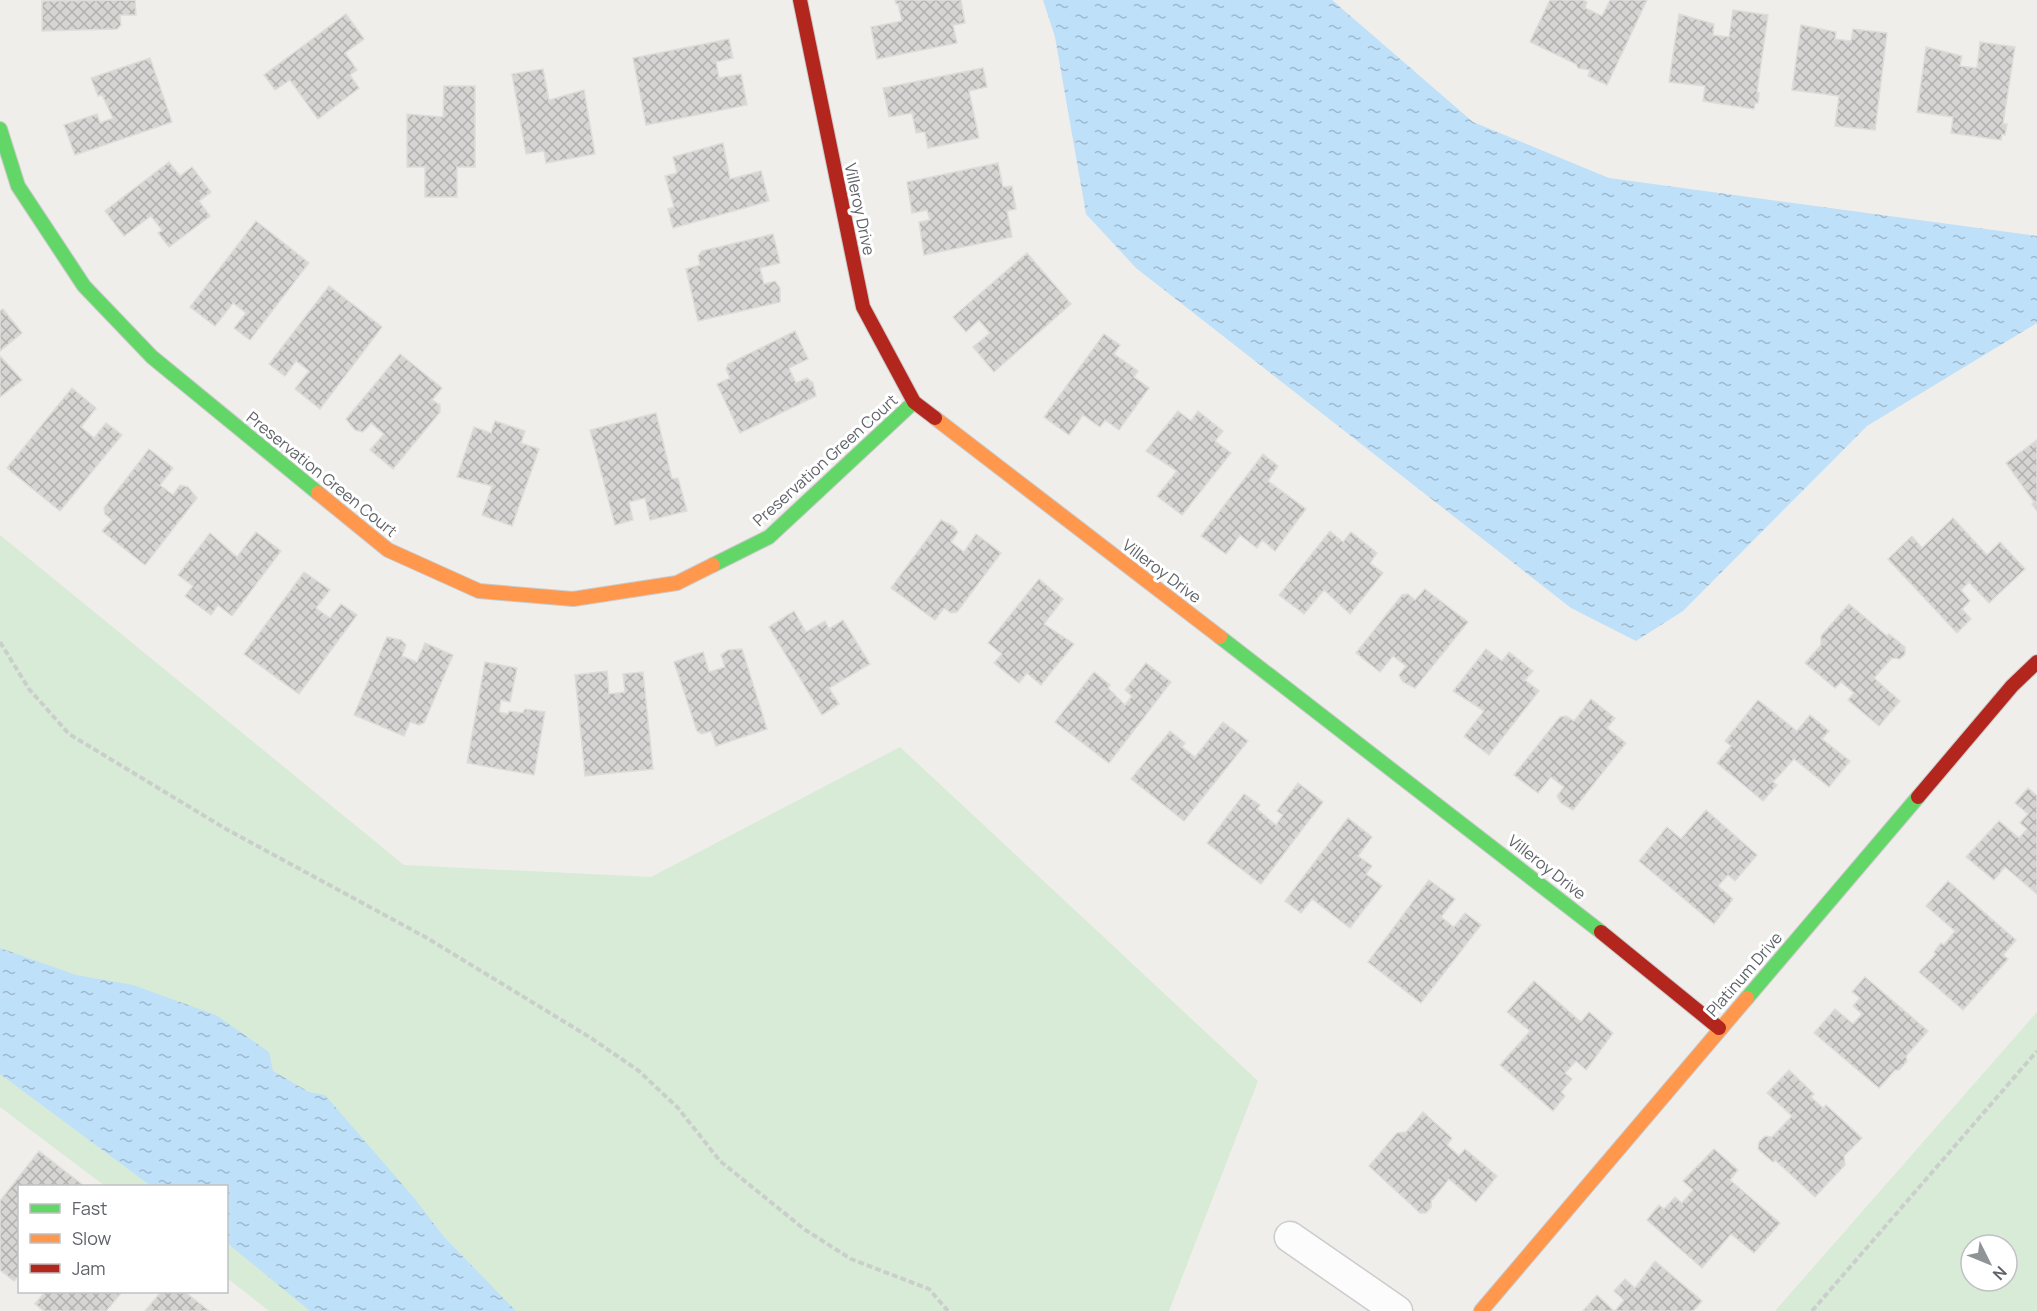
<svg xmlns="http://www.w3.org/2000/svg" width="2037" height="1311" viewBox="0 0 2037 1311" font-family="Manrope,sans-serif">
	<style>
		.green { fill: #d8ebd6; fill-rule: evenodd }
		.water { fill: url(#water-ripples) }
		.building { fill: url(#building-cross-hatch); stroke: #deddd9; stroke-width: 1.5 }
		.lines { fill: none; stroke-linecap: round; stroke-linejoin: round }
		.street-casing { stroke: #cbcccc; stroke-width: 33 }
		.fast-casing { stroke: #cacacb; stroke-width: 16 }
		.slow-casing { stroke: #cacacb; stroke-width: 16 }
		.jam-casing { stroke: #cacacb; stroke-width: 16 }
		.path { stroke: #cacfcc; stroke-width: 4; stroke-dasharray: 6 3; stroke-linecap: butt }
		.street { stroke: #fdfcfc; stroke-width: 30 }
		.fast { stroke: #63d668; stroke-width: 14 }
		.slow { stroke: #ff974d; stroke-width: 14 }
		.jam { stroke: #b3261e; stroke-width: 14 }
		.labels { text-anchor: middle; dominant-baseline: central; stroke-width: 6; stroke-linejoin: round; paint-order: stroke }
		.street-label { font-size: 16px; fill: #5f6368; stroke: #fff }
	</style>
	<defs>
		<pattern id="water-ripples" width="26" height="14" patternUnits="userSpaceOnUse" patternTransform="scale(1.5)"><rect width="26" height="14" fill="#bfe0f9"/><path d="M2 4q2-2 4 0t4 0M15 11q2-2 4 0t4 0" fill="none" stroke="#9eb9cd"/></pattern>
		<pattern id="building-cross-hatch" width="8" height="8" patternUnits="userSpaceOnUse" patternTransform="scale(1.5)"><rect width="8" height="8" fill="#d6d5d3"/><path d="M0 0l8 8M0 8l8-8" fill="none" stroke="#b1b0af"/></pattern>
	</defs>
	<rect width="100%" height="100%" fill="#efeeea"/>
	<g class="green">
		<path d="M0,535L404,865L651,877L900,747L1258,1081L1169,1311H269L227,1278L226,1186H105L0,1107Z"/>
		<path d="M2037,1012V1311H1775ZM1971,1245H2007V1281H1971Z"/>
	</g>
	<g class="water">
		<path d="M1043,0H1332L1473,122L1609,178L2037,236V323L1867,426L1683,611L1636,641L1571,608L1136,268L1086,214L1055,37Z"/>
		<path d="M0,948L76,975L133,985L216,1015L269,1052L273,1071L309,1092L325,1095L415,1199L444,1237L516,1311H310L227,1243L226,1186H151L0,1074Z"/>
	</g>
	<g class="building">
		<path d="M135,0L136,15H120L121,25L117,29L42,31V1Z"/>
		<path d="M895,0H961L965,23L953,25L957,43L877,59L871,27L902,21L898,4H896Z"/>
		<path d="M1550,0H1582L1587,2L1585,8L1602,16L1610,0H1647L1607,85L1588,76L1590,70L1578,68L1576,64L1530,42Z"/>
		<path d="M1733,10L1768,15L1757,92L1759,93L1758,103H1755L1754,109L1703,101L1705,86L1669,82L1679,14L1714,24L1713,35L1729,37Z"/>
		<path d="M346,14L364,39L345,53L357,70L350,75L359,88L318,119L290,80L275,90L264,75Z"/>
		<path d="M1801,25L1836,32L1835,39L1851,41L1853,29L1887,33L1875,130L1835,126L1839,96L1792,90Z"/>
		<path d="M729,39L733,58L716,62L719,78L741,74L747,105L646,125L633,58Z"/>
		<path d="M1980,42L2015,47L2003,124H2007L2005,135L2002,134L2001,140L1951,133L1953,117L1917,112L1926,47L1962,56L1960,66L1977,68Z"/>
		<path d="M150,58L172,122L75,155L64,125L97,114L100,123L113,118L102,95L98,96L91,78Z"/>
		<path d="M983,68L987,87L969,91L979,138L928,148L925,132L916,133L912,113L889,117L883,88Z"/>
		<path d="M543,69L549,100L584,90L595,154L546,163L544,151L526,154L512,74Z"/>
		<path d="M444,86H475V167H457V197H425V167H407V114L443,117Z"/>
		<path d="M723,143L730,179L761,171L769,201L673,228L668,209L674,207L665,176L677,173L673,157Z"/>
		<path d="M169,162L180,176L192,167L211,192L199,201L210,216L169,247L158,233L162,230L151,216L124,236L105,211Z"/>
		<path d="M998,163L1003,187L1012,186L1016,209L1007,211L1012,237L924,255L919,222L930,220L927,210L912,213L907,182Z"/>
		<path d="M256,221L309,263L250,340L234,328L246,313L233,303L215,326L190,307Z"/>
		<path d="M773,234L780,263L760,268L764,284L775,281L780,288V302L698,321L686,269L700,265L698,256L702,251Z"/>
		<path d="M1027,253L1071,304L994,372L973,347L990,333L979,320L966,332L953,317Z"/>
		<path d="M329,286L382,327L320,409L295,389L309,371L296,361L285,376L269,364Z"/>
		<path d="M3,309L22,333L0,351V311Z"/>
		<path d="M795,331L808,359L789,368L796,383L807,378L813,383L816,396L740,433L717,384L730,378L726,369L728,364Z"/>
		<path d="M1104,334L1120,345L1114,354L1138,371L1134,377L1149,388L1119,430L1105,420L1100,427L1083,415L1069,435L1044,417Z"/>
		<path d="M400,354L442,388L432,400L440,405V412L393,469L370,450L384,434L371,423L363,432L355,430L346,419Z"/>
		<path d="M0,356L22,380L0,397Z"/>
		<path d="M72,388L96,408L81,427L94,438L106,423L122,435L60,511L7,468Z"/>
		<path d="M1178,411L1191,421L1198,411L1223,431L1215,441L1231,453L1182,515L1157,496L1177,471L1146,451Z"/>
		<path d="M656,413L672,479L678,478L687,511L650,520L645,498L629,502L633,520L615,525L590,430Z"/>
		<path d="M495,421L525,431L521,443L539,449L512,526L482,515L492,486L457,477L474,427L491,433Z"/>
		<path d="M2037,440V511L2032,504L2034,502L2006,463Z"/>
		<path d="M149,449L173,468L160,485L173,495L180,485L188,487L197,498L145,565L102,531L112,520L105,514L104,508Z"/>
		<path d="M1263,454L1278,466L1268,481L1306,509L1275,551L1262,540L1257,548L1240,535L1226,554L1201,536Z"/>
		<path d="M1953,518L1987,555L2000,542L2025,569L1989,603L1969,582L1961,590L1970,601L1962,609L1971,619L1957,633L1888,559L1912,536L1922,548Z"/>
		<path d="M941,520L953,526L958,532L951,542L964,552L976,534L1001,553L957,612L951,613L944,608L935,620L891,588Z"/>
		<path d="M1330,531L1343,542L1351,532L1377,553L1370,563L1383,573L1350,614L1324,590L1304,614L1279,595Z"/>
		<path d="M256,532L281,551L232,616L218,605L211,615L185,596L193,586L178,575L210,533L237,557Z"/>
		<path d="M304,572L330,590L316,608L330,618L341,604L357,615L299,694L244,654Z"/>
		<path d="M1039,579L1063,599L1044,624L1074,644L1041,685L1027,673L1019,683L994,663L1002,654L988,643Z"/>
		<path d="M1425,589L1468,622L1415,688L1403,682L1399,675L1406,666L1393,656L1380,672L1356,653L1402,595L1408,594L1415,600Z"/>
		<path d="M1849,604L1887,636L1889,634L1905,647V654L1900,659L1892,658L1874,678L1900,701L1879,726L1848,700L1854,693L1841,682L1835,688L1805,663L1821,645V636Z"/>
		<path d="M794,611L806,632L825,621L829,629L843,620L870,664L829,688L839,704L822,715L769,627Z"/>
		<path d="M387,637L401,640L406,645L402,656L417,662L425,643L453,655L424,723L419,725L410,722L404,736L354,715Z"/>
		<path d="M742,649L767,729L716,746L711,731L702,734L697,731L674,662L703,652L709,672L725,667L721,655L728,650Z"/>
		<path d="M1486,649L1502,661L1509,652L1533,671L1525,680L1539,691L1489,755L1464,736L1484,711L1453,691Z"/>
		<path d="M485,662L517,668L510,702L501,700L499,712L508,714L509,711L523,713L525,709L545,712L534,775L467,763Z"/>
		<path d="M1146,663L1171,682L1109,763L1055,722L1094,672L1110,685L1108,688L1125,705L1132,696L1125,690Z"/>
		<path d="M607,671L609,694L625,692L623,674L643,672L653,769L585,776L575,675Z"/>
		<path d="M1591,699L1615,718L1607,728L1626,743L1573,810L1561,803L1557,796L1564,787L1551,777L1538,793L1514,775L1560,717L1566,716L1574,721Z"/>
		<path d="M1758,700L1797,731L1810,715L1829,731L1822,739L1850,761L1829,787L1794,759L1773,782L1777,785L1763,801L1717,763L1731,746L1725,741Z"/>
		<path d="M1223,722L1248,741L1184,821L1131,779L1170,731L1185,743L1182,747L1195,757Z"/>
		<path d="M1298,783L1323,802L1261,884L1207,843L1244,794L1260,805L1257,809L1276,825L1283,815L1277,811Z"/>
		<path d="M2028,788L2037,796V894L2005,867L1994,880L1966,857L1999,821L2019,838L2027,829L2020,823L2028,814L2015,803Z"/>
		<path d="M1706,810L1757,855L1735,881L1728,875L1718,886L1733,899L1714,924L1639,861L1667,827L1681,839Z"/>
		<path d="M1348,818L1372,837L1358,856L1372,866L1366,874L1382,886L1350,928L1312,899L1301,913L1285,901Z"/>
		<path d="M1429,880L1455,899L1441,917L1454,927L1465,913L1481,925L1421,1003L1368,962Z"/>
		<path d="M1948,881L2016,940L2003,955L2008,959L1963,1010L1919,972L1936,954L1934,952L1941,943L1944,945L1955,931L1926,906Z"/>
		<path d="M1865,977L1928,1031L1906,1056L1907,1061L1899,1070H1895L1879,1088L1814,1033L1835,1009L1853,1024L1862,1014L1853,1006L1860,998L1852,992Z"/>
		<path d="M1534,981L1581,1022L1589,1012L1613,1033L1586,1070L1576,1061L1565,1073L1572,1079L1561,1092L1565,1096L1553,1111L1500,1065L1530,1031L1507,1012Z"/>
		<path d="M1789,1070L1814,1094L1811,1097L1823,1108L1826,1105L1862,1138L1844,1156L1845,1165L1815,1197L1775,1160L1773,1162L1758,1149L1759,1142L1765,1136L1772,1137L1792,1116L1767,1093Z"/>
		<path d="M1423,1112L1452,1138L1447,1145L1459,1156L1465,1149L1497,1176L1476,1202L1449,1179L1431,1201V1207L1426,1213H1420L1369,1166L1397,1133L1406,1132Z"/>
		<path d="M1714,1149L1738,1170L1730,1180L1780,1223L1754,1253L1731,1234L1702,1268L1647,1220L1659,1205L1664,1209L1675,1197L1682,1203L1693,1190L1683,1181Z"/>
		<path d="M39,1151L84,1186H20V1274L14,1281L0,1270V1201Z"/>
		<path d="M1655,1261L1702,1301L1693,1311H1615L1624,1300L1614,1291L1625,1279L1635,1288Z"/>
		<path d="M45,1292H122L106,1311H44L35,1304Z"/>
		<path d="M161,1292H185L209,1311H145Z"/>
		<path d="M1597,1295L1614,1311H1583Z"/>
	</g>
	<g class="lines">
		<g class="street-casing">
			<path id="street" d="M1290,1237L1397,1311"/>
		</g>
		<g class="fast-casing">
			<g id="fast">
				<path d="M0,129L18,186L84,286L152,357L318,493"/>
				<path d="M713,565L769,537L914,402"/>
				<path d="M1220,637L1601,932"/>
				<path d="M1747,998L1918,797"/>
			</g>
		</g>
		<g class="slow-casing">
			<g id="slow">
				<path d="M935,418L1220,637"/>
				<path d="M318,493L388,550L479,591L573,599L677,583L713,565"/>
				<path d="M1481,1311L1747,998"/>
			</g>
		</g>
		<g class="jam-casing">
			<g id="jam">
				<path d="M800,0L863,307L914,402L935,418"/>
				<path d="M1918,797L2012,686L2037,662"/>
				<path d="M1601,932L1719,1028"/>
			</g>
		</g>
		<g class="path">
			<path d="M0,642L29,689L69,734L226,829L427,938L591,1038L639,1071L678,1108L720,1161L804,1229L851,1259L929,1289L948,1311"/>
			<path d="M1812,1311L2037,1051"/>
		</g>
		<use href="#street" class="street"/>
		<use href="#fast" class="fast"/>
		<use href="#slow" class="slow"/>
		<use href="#jam" class="jam"/>
	</g>
	<g class="labels">
		<g class="street-label">
			<text transform="translate(860 209) rotate(78)">Villeroy Drive</text>
			<text transform="translate(825 460) rotate(-42)">Preservation Green Court</text>
			<text transform="translate(322 474) rotate(39)">Preservation Green Court</text>
			<text transform="translate(1162 571) rotate(37)">Villeroy Drive</text>
			<text transform="translate(1547 867) rotate(38)">Villeroy Drive</text>
			<text transform="translate(1744 974) rotate(-49)">Platinum Drive</text>
		</g>
	</g>
	<rect x="18" y="1185" width="210" height="108" fill="#ffffff" stroke="#bfc1c3" stroke-width="1.5"/>
	<rect x="30" y="1204" width="30" height="9" fill="#63d668" stroke="#bfc1c3" stroke-width="1.5"/>
	<text x="72" y="1215" font-size="18" fill="#5f6368">Fast</text>
	<rect x="30" y="1234" width="30" height="9" fill="#ff974d" stroke="#bfc1c3" stroke-width="1.5"/>
	<text x="72" y="1245" font-size="18" fill="#5f6368">Slow</text>
	<rect x="30" y="1264" width="30" height="9" fill="#b3261e" stroke="#bfc1c3" stroke-width="1.5"/>
	<text x="72" y="1275" font-size="18" fill="#5f6368">Jam</text>
	<g transform="translate(1989 1263) rotate(133)"><circle r="28" fill="#ffffff" stroke="#bfc1c3" stroke-width="1.5"/>
	<path d="M0-4.5L10 22L0 15L-10 22Z" fill="#919496"/>
	<text y="-9" font-size="16" font-weight="bold" text-anchor="middle" fill="#5f6368">N</text>
	</g>
</svg>
